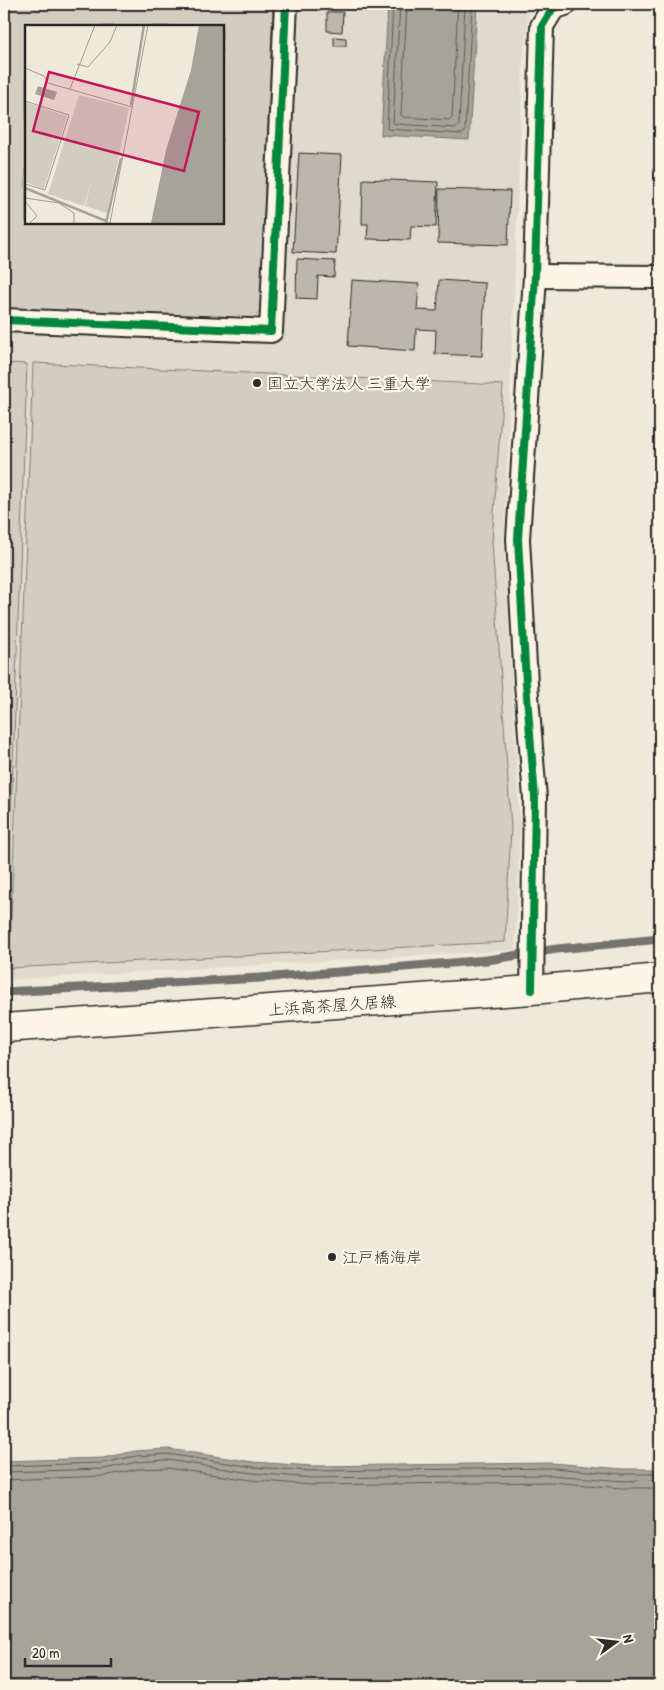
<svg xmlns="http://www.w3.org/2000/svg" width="664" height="1690" viewBox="0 0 664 1690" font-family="'Patrick Hand','Klee One',sans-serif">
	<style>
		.built { fill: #e0dacc; fill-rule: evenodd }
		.green { fill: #d2cdc0; stroke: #7e7c76; fill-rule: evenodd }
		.water { fill: #a6a399; stroke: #75736d }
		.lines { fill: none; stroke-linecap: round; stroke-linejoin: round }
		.shore { stroke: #5c5b57; stroke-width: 1 }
		.stream { stroke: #75736d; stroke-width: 9 }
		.building { fill: #bcb7ac; stroke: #2b2b2b }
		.minor-casing { stroke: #2b2b2b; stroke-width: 26 }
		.secondary-casing { stroke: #2b2b2b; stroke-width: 31 }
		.minor { stroke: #fcf5e5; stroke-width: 22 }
		.secondary { stroke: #fcf5e5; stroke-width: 28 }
		.cycleway-casing { stroke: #fcf5e5; stroke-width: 11 }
		.cycleway { stroke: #00873e; stroke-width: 8 }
		.poi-dot { fill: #2b2b2b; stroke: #fcf5e5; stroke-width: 2 }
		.labels { text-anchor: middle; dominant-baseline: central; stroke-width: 4.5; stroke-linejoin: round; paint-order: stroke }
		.poi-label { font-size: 16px; fill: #2b2b2b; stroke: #fcf5e5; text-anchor: start }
		.street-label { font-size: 16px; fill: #2b2b2b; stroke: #fcf5e5 }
		.inset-river { fill: none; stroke: #a6a399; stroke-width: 2.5 }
		.inset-road { fill: none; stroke: #a19d94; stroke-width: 1 }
		.view { fill: #c2185b; fill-opacity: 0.15; stroke: #c2185b; stroke-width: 2.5 }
		.inset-edge { fill: none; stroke: #2b2b2b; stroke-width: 2.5 }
	</style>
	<rect width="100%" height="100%" fill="#efe9da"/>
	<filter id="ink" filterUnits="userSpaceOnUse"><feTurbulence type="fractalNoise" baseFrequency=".02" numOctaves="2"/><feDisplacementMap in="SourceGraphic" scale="10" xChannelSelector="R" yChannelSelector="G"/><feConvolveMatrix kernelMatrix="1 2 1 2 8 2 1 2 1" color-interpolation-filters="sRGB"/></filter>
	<g filter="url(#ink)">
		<path class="built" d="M4,4H533L529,9L523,64L504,544L520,827L515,950L4,980ZM26,26H222V222H26Z"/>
		<g class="green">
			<path d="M4,4H273L260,312L250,320L4,309ZM26,26H222V222H26Z"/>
			<path d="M4,363L27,364L6,968H4Z"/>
			<path d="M33,363L503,385L492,542L511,828L505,942L9,968Z"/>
		</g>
		<g class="water">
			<path d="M388,4H477L469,140L381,135Z"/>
			<path d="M168,1449L253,1462L312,1466L552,1463L623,1469H660V1686H4V1461L103,1458L135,1451Z"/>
		</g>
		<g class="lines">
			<g class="shore">
				<path d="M393,4L387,129L462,134L465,132L472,4"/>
				<path d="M400,4L393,123L396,124L456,128L459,125L465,4"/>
				<path d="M407,4L401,115L404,117L449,120L452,117L458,4"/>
				<path d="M4,1466L103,1463L136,1456L167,1454L253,1467L312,1471L552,1468L623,1474H660"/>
				<path d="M4,1472L104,1469L137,1462L167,1460L252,1473L312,1478L552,1475L623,1481L660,1480"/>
				<path d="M4,1480L104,1476L138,1469L167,1468L251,1480L312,1485L552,1482L622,1488H660"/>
			</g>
			<path class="stream" d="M4,992L260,978L404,967L487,960L557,949L660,939"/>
		</g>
		<g class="building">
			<path d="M656,4H660V60H655Z"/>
			<path d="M327,12H343L342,32L327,31Z"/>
			<path d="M334,37L346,38V46H334Z"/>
			<path d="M299,153L342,155L336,254L293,252Z"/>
			<path d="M363,179L438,182L436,227L411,226L410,240L367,239L368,224H362Z"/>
			<path d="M439,189L510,191L508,245L438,243Z"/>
			<path d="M297,259L335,261L334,277L318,276L317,299L296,298Z"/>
			<path d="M352,280L419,284L417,310L437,311L439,280L485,283L482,356L435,354L436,330L416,329L415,351L348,346Z"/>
		</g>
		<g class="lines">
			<g class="minor-casing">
				<g id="minor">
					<path d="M535,276L660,277"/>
					<path d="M4,320L271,331L286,4"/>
					<path d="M532,990L535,798L526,683L518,539L535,276L542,26L553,8L565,4"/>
				</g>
			</g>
			<g class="secondary-casing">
				<path id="secondary" d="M4,1028L532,990L660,978"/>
			</g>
			<use href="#minor" class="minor"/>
			<use href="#secondary" class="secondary"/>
			<g class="cycleway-casing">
				<g id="cycleway">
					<path d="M4,320L271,331L286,4"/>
					<path d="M532,990L535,798L526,683L518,539L535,276L542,26L553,8L565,4"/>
				</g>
			</g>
			<use href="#cycleway" class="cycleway"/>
		</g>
	</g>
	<g class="poi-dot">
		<circle cx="257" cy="383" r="5"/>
		<circle cx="332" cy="1257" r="5"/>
	</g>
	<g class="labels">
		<g class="poi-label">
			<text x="267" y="383">国立大学法人 三重大学</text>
			<text x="342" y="1257">江戸橋海岸</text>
		</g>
		<g class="street-label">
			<text transform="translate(332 1005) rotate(-4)">上浜高茶屋久居線</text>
		</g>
	</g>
	<g transform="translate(25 25)">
		<rect width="199" height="199" fill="#efe9da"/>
		<path d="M54,70L104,83L82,188L60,181L68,151L59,181L23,169ZM0,77L42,91L19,164L0,157Z" fill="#d2cdc0"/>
		<path d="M174,0H199V198H126L141,125L166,45ZM13,61L32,67L29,75L10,69Z" fill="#a6a399"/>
		<path class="inset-river" d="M106,80L119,0M0,163L81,196M81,198L96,133"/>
		<path class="inset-road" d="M52,39L63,42L85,17L92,0M0,43L19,51L23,58L107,82M45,64L70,0M0,76L44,90L20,165L0,159M0,173L34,178L49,188V198M0,176L12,191L5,198M85,198L123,0"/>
		<path class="view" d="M24,47L174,87L159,146L8,106Z"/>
		<rect width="199" height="199" class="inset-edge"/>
	</g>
	<rect width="664" height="1690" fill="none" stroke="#fcf5e5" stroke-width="20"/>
	<rect x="10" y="10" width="644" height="1670" fill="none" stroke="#2b2b2b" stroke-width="2" filter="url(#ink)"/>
	<g transform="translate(616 1642) rotate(75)" stroke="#fcf5e5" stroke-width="4" paint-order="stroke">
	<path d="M0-4L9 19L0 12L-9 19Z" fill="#2b2b2b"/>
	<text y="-8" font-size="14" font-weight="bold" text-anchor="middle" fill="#2b2b2b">N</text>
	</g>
	<path d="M25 1658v8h86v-8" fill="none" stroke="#2b2b2b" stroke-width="2.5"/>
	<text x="32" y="1658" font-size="15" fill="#2b2b2b" stroke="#fcf5e5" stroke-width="4" paint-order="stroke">20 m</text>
</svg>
